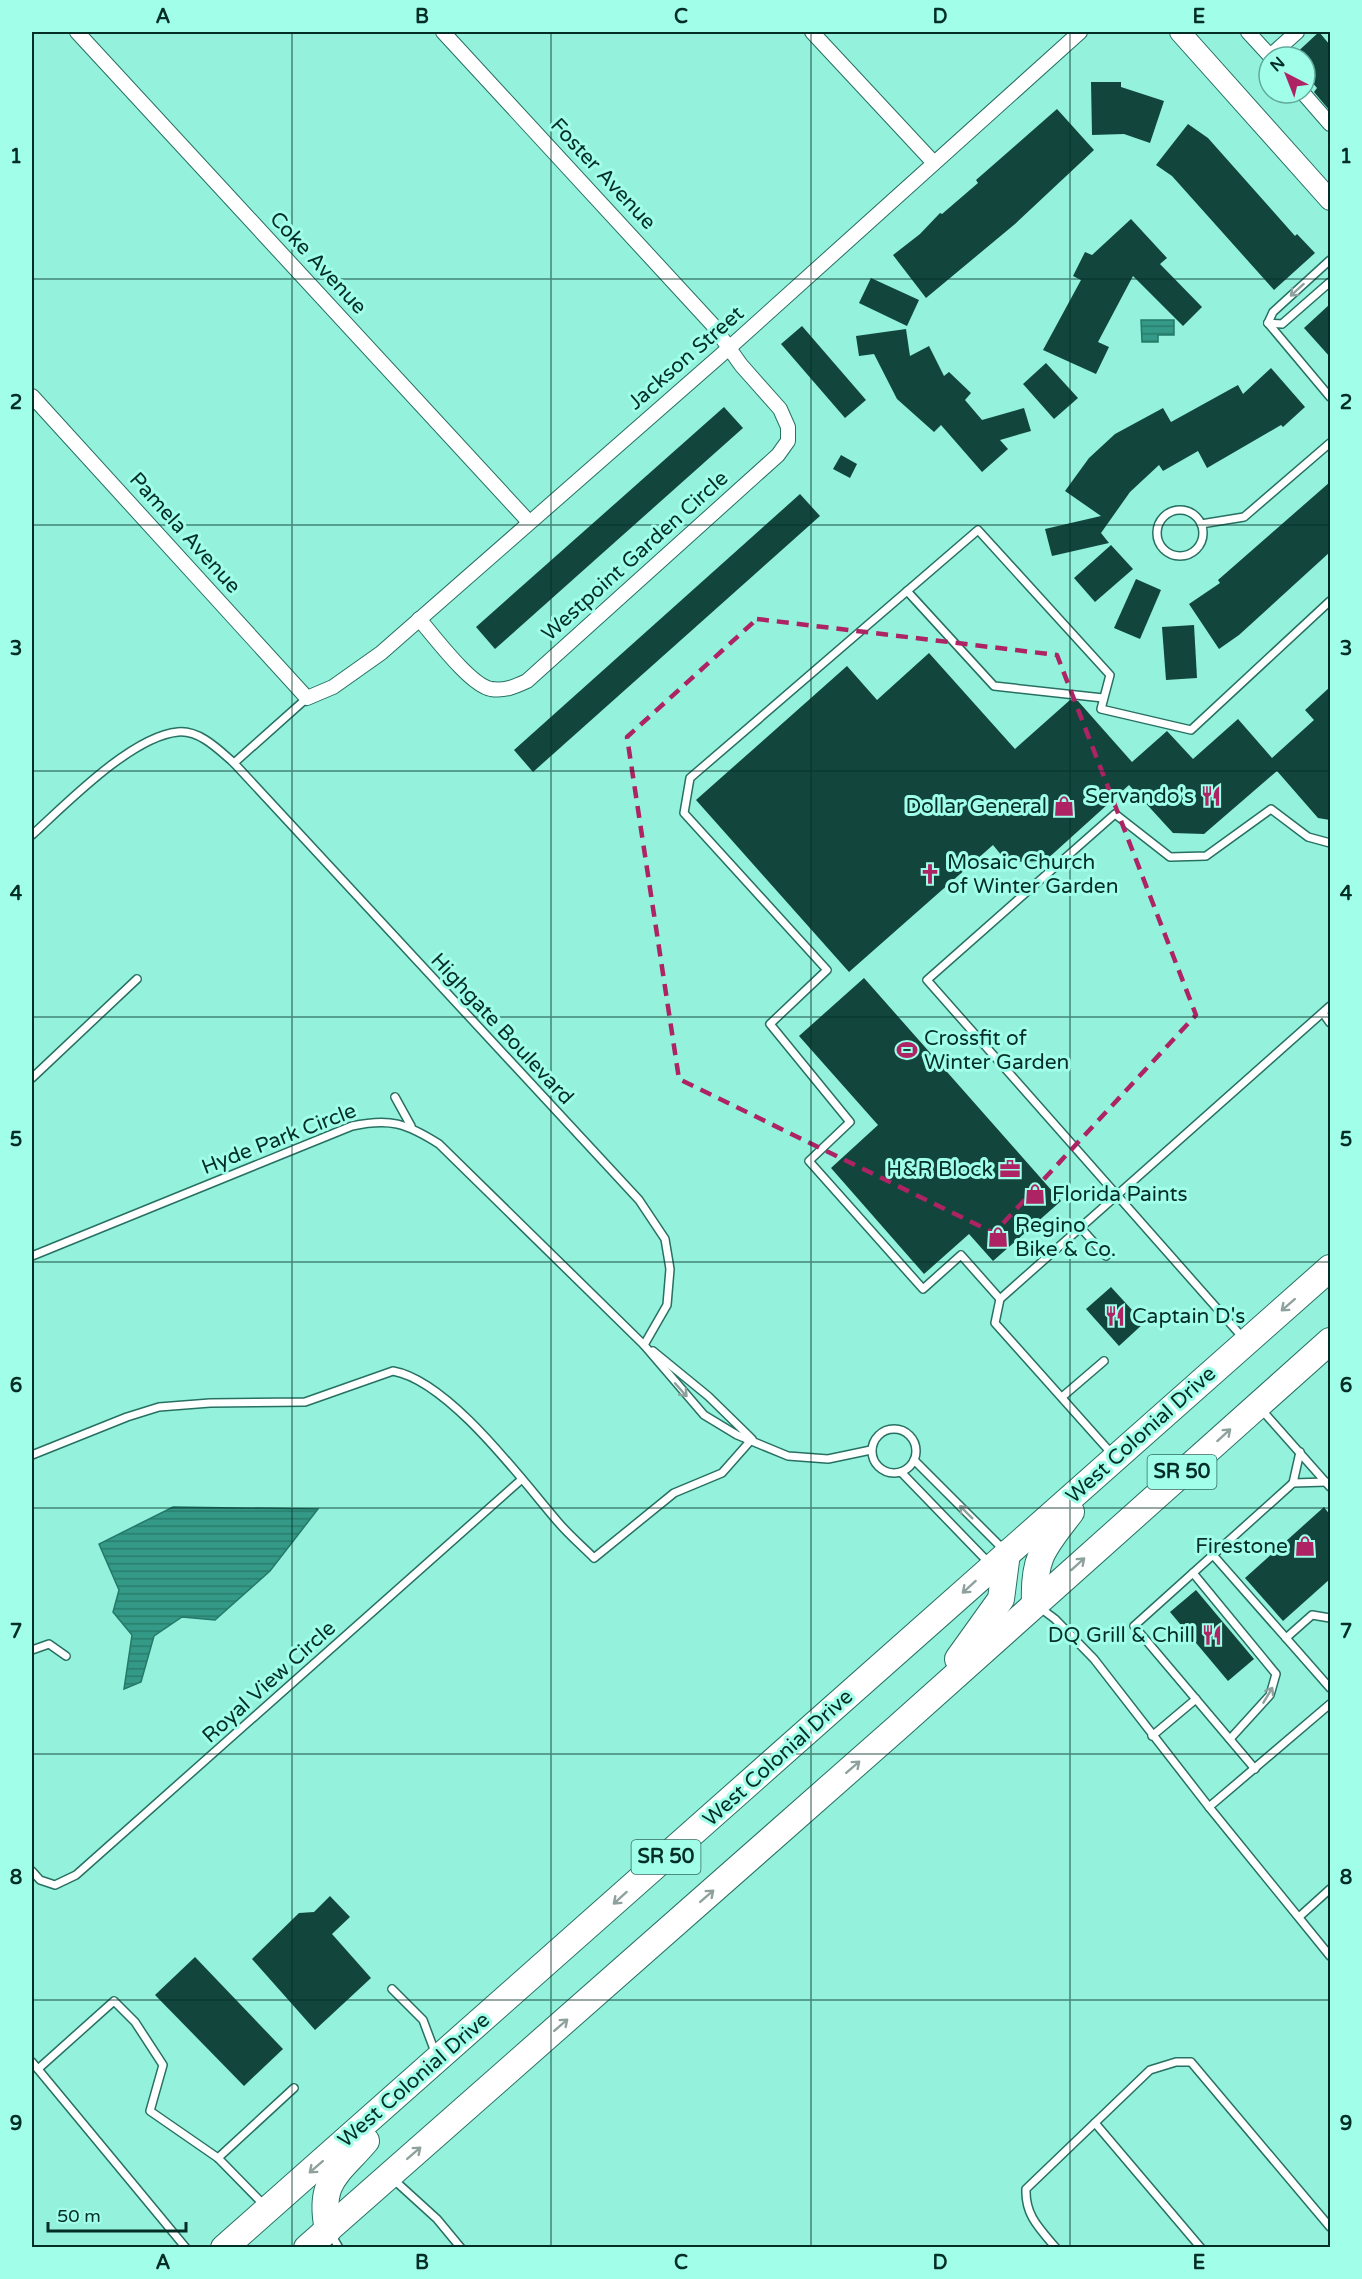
<svg xmlns="http://www.w3.org/2000/svg" width="1362" height="2279" viewBox="0 0 1362 2279" font-family="'Varela Round',sans-serif">
	<style>
		.water { fill: url(#water-rules); stroke: #257969; stroke-width: 1.5 }
		.building { fill: #12463c }
		.lines { fill: none; stroke-linecap: round; stroke-linejoin: round }
		.lane-casing { stroke: #277062; stroke-width: 10 }
		.street-casing { stroke: #277062; stroke-width: 16 }
		.secondary-casing { stroke: #277062; stroke-width: 22 }
		.highway-casing { stroke: #277062; stroke-width: 28 }
		.lane { stroke: #fff; stroke-width: 7 }
		.street { stroke: #fff; stroke-width: 14 }
		.secondary { stroke: #fff; stroke-width: 20 }
		.highway { stroke: #fff; stroke-width: 26 }
		.oneway { stroke: #8ea19d }
		.marked { fill: none; stroke: #ad2364; stroke-width: 4.5; stroke-dasharray: 12 8; stroke-linejoin: round }
		.grid { fill: none; stroke: #032e26; stroke-width: 1.5; stroke-opacity: 0.55 }
		.labels { text-anchor: middle; dominant-baseline: central; stroke-width: 6; stroke-linejoin: round; paint-order: stroke }
		.shield { fill: #a1fee9; stroke: #326c60; stroke-width: 1.5 }
		.shield-label { font-size: 20px; font-weight: bold; fill: #032e26 }
		.street-label { font-size: 21px; fill: #032e26; stroke: #a1fee9 }
		.poi-label { font-size: 21px; fill: #032e26; stroke: #a1fee9; text-anchor: end }
		.neatline { fill: none; stroke: #032e26; stroke-width: 2 }
		.grid-label { font-size: 20px; text-anchor: middle; font-weight: bold; fill: #032e26 }
	</style>
	<defs>
		<pattern id="water-rules" width="6" height="5" patternUnits="userSpaceOnUse" patternTransform="scale(1.5)"><rect width="6" height="5" fill="#349986"/><path d="M0 2.5h6" fill="none" stroke="#2a7d6d"/></pattern>
	</defs>
	<rect width="100%" height="100%" fill="#93f1dc"/>
	<g class="water">
		<path d="M1141,320H1174V335H1158V342H1142Z"/>
		<path d="M173,1507L318,1509L270,1571L215,1620L182,1617L154,1636L141,1682L124,1689L132,1635L113,1612L119,1590L99,1544Z"/>
	</g>
	<g class="building">
		<path d="M1319,32L1330,45V111L1314,92L1317,88L1305,74V57H1292Z"/>
		<path d="M1091,82H1121V87L1164,101L1150,143L1124,134L1092,135Z"/>
		<path d="M1057,109L1094,150L1015,224L926,298L893,255L920,234L940,213L942,214L978,183L976,180Z"/>
		<path d="M1188,124L1208,138L1295,236L1297,234L1315,253L1274,290L1172,176L1156,165Z"/>
		<path d="M1131,219L1167,258L1160,264L1202,307L1183,326L1133,276L1098,342L1109,347L1096,374L1043,350L1081,280L1073,276L1085,252L1092,255Z"/>
		<path d="M871,278L919,300L907,326L859,303Z"/>
		<path d="M1330,304V357L1304,328Z"/>
		<path d="M802,326L866,400L845,418L781,344Z"/>
		<path d="M906,329L910,356L929,346L944,376L949,372L971,393L965,400L982,420L1024,408L1031,431L1000,440L1008,449L982,472L941,425L934,432L897,399L874,354L859,356L856,336Z"/>
		<path d="M1046,363L1078,398L1054,419L1023,384Z"/>
		<path d="M1271,368L1305,407L1283,427L1281,425L1207,468L1198,451L1163,471L1159,465L1130,492L1101,533L1109,543L1052,556L1045,529L1101,516L1065,491L1089,458L1115,434L1163,408L1171,422L1238,385L1243,394Z"/>
		<path d="M724,407L743,428L495,649L476,627Z"/>
		<path d="M841,455L857,464L850,478L833,469Z"/>
		<path d="M1330,482V552L1239,635L1219,649L1189,604L1220,583L1218,580Z"/>
		<path d="M800,494L820,516L533,772L514,750Z"/>
		<path d="M1111,545L1133,569L1095,602L1074,578Z"/>
		<path d="M1136,579L1161,590L1140,639L1114,628Z"/>
		<path d="M1194,625L1197,678L1166,680L1162,627Z"/>
		<path d="M929,653L1015,749L1070,700L1078,701L1132,762L1167,731L1193,759L1238,719L1272,758L1314,720L1305,710L1330,687V820L1318,818L1277,771L1204,834L1173,833L1129,785L1045,861L1007,862L993,845L849,972L696,800L847,666L877,700Z"/>
		<path d="M864,978L1061,1201L993,1261L969,1234L924,1274L831,1168L878,1125L799,1036Z"/>
		<path d="M1111,1287L1144,1323L1119,1346L1086,1309Z"/>
		<path d="M1324,1507L1330,1515V1579L1283,1621L1245,1578Z"/>
		<path d="M1196,1590L1254,1659L1228,1681L1170,1612Z"/>
		<path d="M330,1896L350,1917L332,1934L371,1978L315,2030L252,1959L299,1913L314,1912Z"/>
		<path d="M195,1957L283,2049L244,2086L155,1995Z"/>
	</g>
	<g class="lines">
		<g class="lane-casing">
			<g id="lane">
				<path d="M1268,323L1330,397"/>
				<path d="M1268,323L1273,312L1330,260"/>
				<path d="M1268,323L1282,324L1330,282"/>
				<circle cx="1180" cy="533" r="23"/>
				<path d="M1201,524L1244,517L1330,443"/>
				<path d="M907,591L994,686L1103,698"/>
				<path d="M234,763L307,698"/>
				<path d="M32,835C66,804 132,736 178,732C200,730 219,750 234,763L639,1200L665,1239L670,1269L667,1305L644,1345"/>
				<path d="M1323,1013L1330,1023"/>
				<path d="M32,1078L137,979"/>
				<path d="M395,1097L411,1126"/>
				<path d="M1080,1227L1106,1256"/>
				<path d="M32,1256L352,1126C390,1118 406,1123 439,1144L644,1345L704,1415L737,1435L788,1456L828,1459L871,1450"/>
				<path d="M1000,1299L961,1255L923,1289L809,1161L850,1122L770,1024L827,970L684,813L690,778L978,530L1110,675L1101,709L1191,730L1330,601"/>
				<path d="M1244,1339L927,980L1115,814L1170,857L1206,856L1271,809L1308,837L1330,843"/>
				<path d="M653,1351L708,1396L750,1437"/>
				<path d="M1062,1397L1104,1361"/>
				<path d="M1260,1408L1330,1487"/>
				<circle cx="894" cy="1451" r="22"/>
				<path d="M1300,1452L1293,1483L1326,1482"/>
				<path d="M1112,1454L995,1323L1000,1299L1330,1006"/>
				<path d="M32,1455L127,1417L159,1407L210,1403L305,1402L393,1371C449,1381 521,1479 558,1522C569,1535 582,1546 594,1558L674,1493L722,1473L752,1439"/>
				<path d="M914,1460L1003,1549"/>
				<path d="M901,1472L989,1563"/>
				<path d="M1213,1555L1330,1688"/>
				<path d="M1193,1573L1276,1674L1270,1695L1230,1739"/>
				<path d="M1039,1607L1055,1619L1094,1659L1209,1807L1330,1704"/>
				<path d="M1286,1638L1312,1615L1330,1618"/>
				<path d="M32,1650L49,1644L66,1656"/>
				<path d="M1152,1736L1196,1699"/>
				<path d="M1255,1769L1134,1626L1293,1483"/>
				<path d="M1209,1807L1330,1956"/>
				<path d="M32,1871L40,1880L55,1885L76,1875L522,1479"/>
				<path d="M1299,1917L1330,1889"/>
				<path d="M392,1989L423,2020L435,2052"/>
				<path d="M32,2062L186,2248"/>
				<path d="M38,2069L114,2001L135,2022L163,2065L150,2111L218,2158L264,2205"/>
				<path d="M1095,2123L1201,2248"/>
				<path d="M218,2158L294,2088"/>
				<path d="M393,2179L437,2219L461,2248"/>
				<path d="M331,2234L339,2248"/>
				<path d="M1056,2248C1039,2228 1025,2215 1026,2189L1150,2070L1176,2062H1191L1330,2227"/>
			</g>
		</g>
		<g class="street-casing">
			<g id="street">
				<path d="M77,32L529,522"/>
				<path d="M812,32L934,163"/>
				<path d="M1248,32L1271,57"/>
				<path d="M1270,56L1297,32"/>
				<path d="M1303,93L1330,124"/>
				<path d="M32,396L307,698L333,687L381,653L729,348L1080,32"/>
				<path d="M419,619C434,636 470,685 491,689C505,691 514,687 527,681L778,455L788,441V427L780,409L741,365L712,324L443,32"/>
			</g>
		</g>
		<g class="secondary-casing">
			<path id="secondary" d="M1180,32L1330,200"/>
		</g>
		<g class="highway-casing">
			<g id="highway">
				<path d="M1035,1603C1033,1557 1044,1547 1071,1512"/>
				<path d="M958,1659L1001,1599L1007,1553"/>
				<path d="M328,2230C318,2181 337,2175 366,2141"/>
				<path d="M224,2248L1330,1268"/>
				<path d="M307,2248L897,1728L1330,1341"/>
			</g>
		</g>
		<use href="#lane" class="lane"/>
		<use href="#street" class="street"/>
		<use href="#secondary" class="secondary"/>
		<use href="#highway" class="highway"/>
	</g>
	<defs><path id="oneway-shaft" d="M-6 0H5M1.5-3L5.5 0L1.5 3" fill="none" stroke-width="1.6" stroke-linecap="round" stroke-linejoin="round" transform="scale(1.5)"/></defs>
	<g class="oneway">
		<use href="#oneway-shaft" transform="translate(1297 290) rotate(138)"/>
		<use href="#oneway-shaft" transform="translate(1288 1305) rotate(139)"/>
		<use href="#oneway-shaft" transform="translate(681 1390) rotate(48)"/>
		<use href="#oneway-shaft" transform="translate(1224 1435) rotate(-42)"/>
		<use href="#oneway-shaft" transform="translate(966 1512) rotate(-135)"/>
		<use href="#oneway-shaft" transform="translate(1078 1564) rotate(-42)"/>
		<use href="#oneway-shaft" transform="translate(969 1587) rotate(138)"/>
		<use href="#oneway-shaft" transform="translate(1268 1695) rotate(-59)"/>
		<use href="#oneway-shaft" transform="translate(853 1767) rotate(-41)"/>
		<use href="#oneway-shaft" transform="translate(707 1896) rotate(-41)"/>
		<use href="#oneway-shaft" transform="translate(620 1898) rotate(138)"/>
		<use href="#oneway-shaft" transform="translate(561 2025) rotate(-41)"/>
		<use href="#oneway-shaft" transform="translate(414 2153) rotate(-41)"/>
		<use href="#oneway-shaft" transform="translate(316 2167) rotate(139)"/>
	</g>
	<path class="marked" d="M757,619L1057,655L1196,1015L994,1233L679,1079L627,737Z"/>
	<path class="grid" d="M292,32V2248M551,32V2248M811,32V2248M1070,32V2248M32,279H1330M32,525H1330M32,771H1330M32,1017H1330M32,1262H1330M32,1508H1330M32,1754H1330M32,2000H1330"/>
	<defs>
		<g id="restaurant-bare" transform="scale(1.62)"><path d="M-5-6h1v4h1v-4h1v4h1v-4h1v5L-1.5 .5V6h-2V.5L-5-1ZM5-6V6H3V1.5H1.5Q1.5-4 5-6Z" fill="#ad2364" stroke="#a1fee9" stroke-width="2.5" paint-order="stroke"/></g>
		<g id="shop-bare" transform="scale(1.62)"><path d="M-5-2.5h2.3a2.7 3.5 0 0 1 5.4 0H5L5.5 6h-11ZM-1.5-2.5h3a1.5 2.3 0 0 0-3 0Z" fill="#ad2364" stroke="#a1fee9" stroke-width="2.5" paint-order="stroke"/></g>
		<g id="church-bare" transform="scale(1.62)"><path d="M-1.2-6h2.4v3.5h3.3v2.4h-3.3V6h-2.4V-.1h-3.3v-2.4h3.3Z" fill="#ad2364" stroke="#a1fee9" stroke-width="2.5" paint-order="stroke"/></g>
		<g id="stadium-bare" transform="scale(1.62)"><path d="M0-5a6.5 5 0 1 0 0 10a6.5 5 0 1 0 0-10ZM-3.5-1.8h7v3.6h-7Z" fill="#ad2364" stroke="#a1fee9" stroke-width="2.5" paint-order="stroke"/></g>
		<g id="office-bare" transform="scale(1.62)"><path d="M-6-3h4V-5.5h4V-3h4V5H-6ZM-1-4.5V-3h2v-1.5ZM-6 0V1H6V0Z" fill="#ad2364" stroke="#a1fee9" stroke-width="2.5" paint-order="stroke"/></g>
	</defs>
	<g fill-rule="evenodd">
		<use href="#restaurant-bare" x="1211" y="796"/>
		<use href="#shop-bare" x="1064" y="806"/>
		<use href="#church-bare" x="930" y="874"/>
		<use href="#stadium-bare" x="907" y="1050"/>
		<use href="#office-bare" x="1010" y="1169"/>
		<use href="#shop-bare" x="1035" y="1194"/>
		<use href="#shop-bare" x="998" y="1237"/>
		<use href="#restaurant-bare" x="1115" y="1316"/>
		<use href="#shop-bare" x="1305" y="1546"/>
		<use href="#restaurant-bare" x="1212" y="1635"/>
	</g>
	<g class="labels">
		<g class="shield">
			<rect x="1147.5" y="1455" width="69" height="34" rx="4.5"/>
			<rect x="631.5" y="1840" width="69" height="34" rx="4.5"/>
		</g>
		<g class="shield-label">
			<text x="1182" y="1472">SR 50</text>
			<text x="666" y="1857">SR 50</text>
		</g>
		<g class="street-label">
			<text transform="translate(603 174) rotate(47)">Foster Avenue</text>
			<text transform="translate(318 263) rotate(47)">Coke Avenue</text>
			<text transform="translate(686 358) rotate(-41)">Jackson Street</text>
			<text transform="translate(185 533) rotate(48)">Pamela Avenue</text>
			<text transform="translate(635 556) rotate(-42)">Westpoint Garden Circle</text>
			<text transform="translate(502 1029) rotate(47)">Highgate Boulevard</text>
			<text transform="translate(279 1139) rotate(-21)">Hyde Park Circle</text>
			<text transform="translate(1141 1435) rotate(-42)">West Colonial Drive</text>
			<text transform="translate(269 1682) rotate(-42)">Royal View Circle</text>
			<text transform="translate(778 1758) rotate(-42)">West Colonial Drive</text>
			<text transform="translate(414 2080) rotate(-41)">West Colonial Drive</text>
		</g>
		<g class="poi-label">
			<text x="1194" y="796">Servando's</text>
			<text x="1047" y="806">Dollar General</text>
			<text x="947" y="862" text-anchor="start">Mosaic Church<tspan x="947" dy="24">of Winter Garden</tspan></text>
			<text x="924" y="1038" text-anchor="start">Crossfit of<tspan x="924" dy="24">Winter Garden</tspan></text>
			<text x="993" y="1169">H&amp;R Block</text>
			<text x="1052" y="1194" text-anchor="start">Florida Paints</text>
			<text x="1015" y="1225" text-anchor="start">Regino<tspan x="1015" dy="24">Bike &amp; Co.</tspan></text>
			<text x="1132" y="1316" text-anchor="start">Captain D's</text>
			<text x="1288" y="1546">Firestone</text>
			<text x="1195" y="1635">DQ Grill &amp; Chill</text>
		</g>
	</g>
	<rect width="1362" height="2279" fill="none" stroke="#a1fee9" stroke-width="66"/>
	<g transform="translate(1287 75) rotate(318)"><circle r="28" fill="#a1fee9" stroke="#62ab9b" stroke-width="1.5"/>
	<path d="M0-4.5L10 22L0 15L-10 22Z" fill="#ad2364"/>
	<text y="-9" font-size="16" font-weight="bold" text-anchor="middle" fill="#032e26">N</text>
	</g>
	<path d="M48 2222v9h138v-9" fill="none" stroke="#032e26" stroke-width="3"/>
	<text x="57" y="2222" font-size="18" fill="#032e26" stroke="#a1fee9" stroke-width="4.5" paint-order="stroke">50 m</text>
	<rect x="33" y="33" width="1296" height="2213" class="neatline"/>
	<g class="grid-label">
		<text x="163" y="23">A</text>
		<text x="422" y="23">B</text>
		<text x="681" y="23">C</text>
		<text x="940" y="23">D</text>
		<text x="1199" y="23">E</text>
		<text x="16" y="163">1</text>
		<text x="1346" y="163">1</text>
		<text x="16" y="409">2</text>
		<text x="1346" y="409">2</text>
		<text x="16" y="655">3</text>
		<text x="1346" y="655">3</text>
		<text x="16" y="900">4</text>
		<text x="1346" y="900">4</text>
		<text x="16" y="1146">5</text>
		<text x="1346" y="1146">5</text>
		<text x="16" y="1392">6</text>
		<text x="1346" y="1392">6</text>
		<text x="16" y="1638">7</text>
		<text x="1346" y="1638">7</text>
		<text x="16" y="1884">8</text>
		<text x="1346" y="1884">8</text>
		<text x="16" y="2130">9</text>
		<text x="1346" y="2130">9</text>
		<text x="163" y="2269">A</text>
		<text x="422" y="2269">B</text>
		<text x="681" y="2269">C</text>
		<text x="940" y="2269">D</text>
		<text x="1199" y="2269">E</text>
	</g>
</svg>
